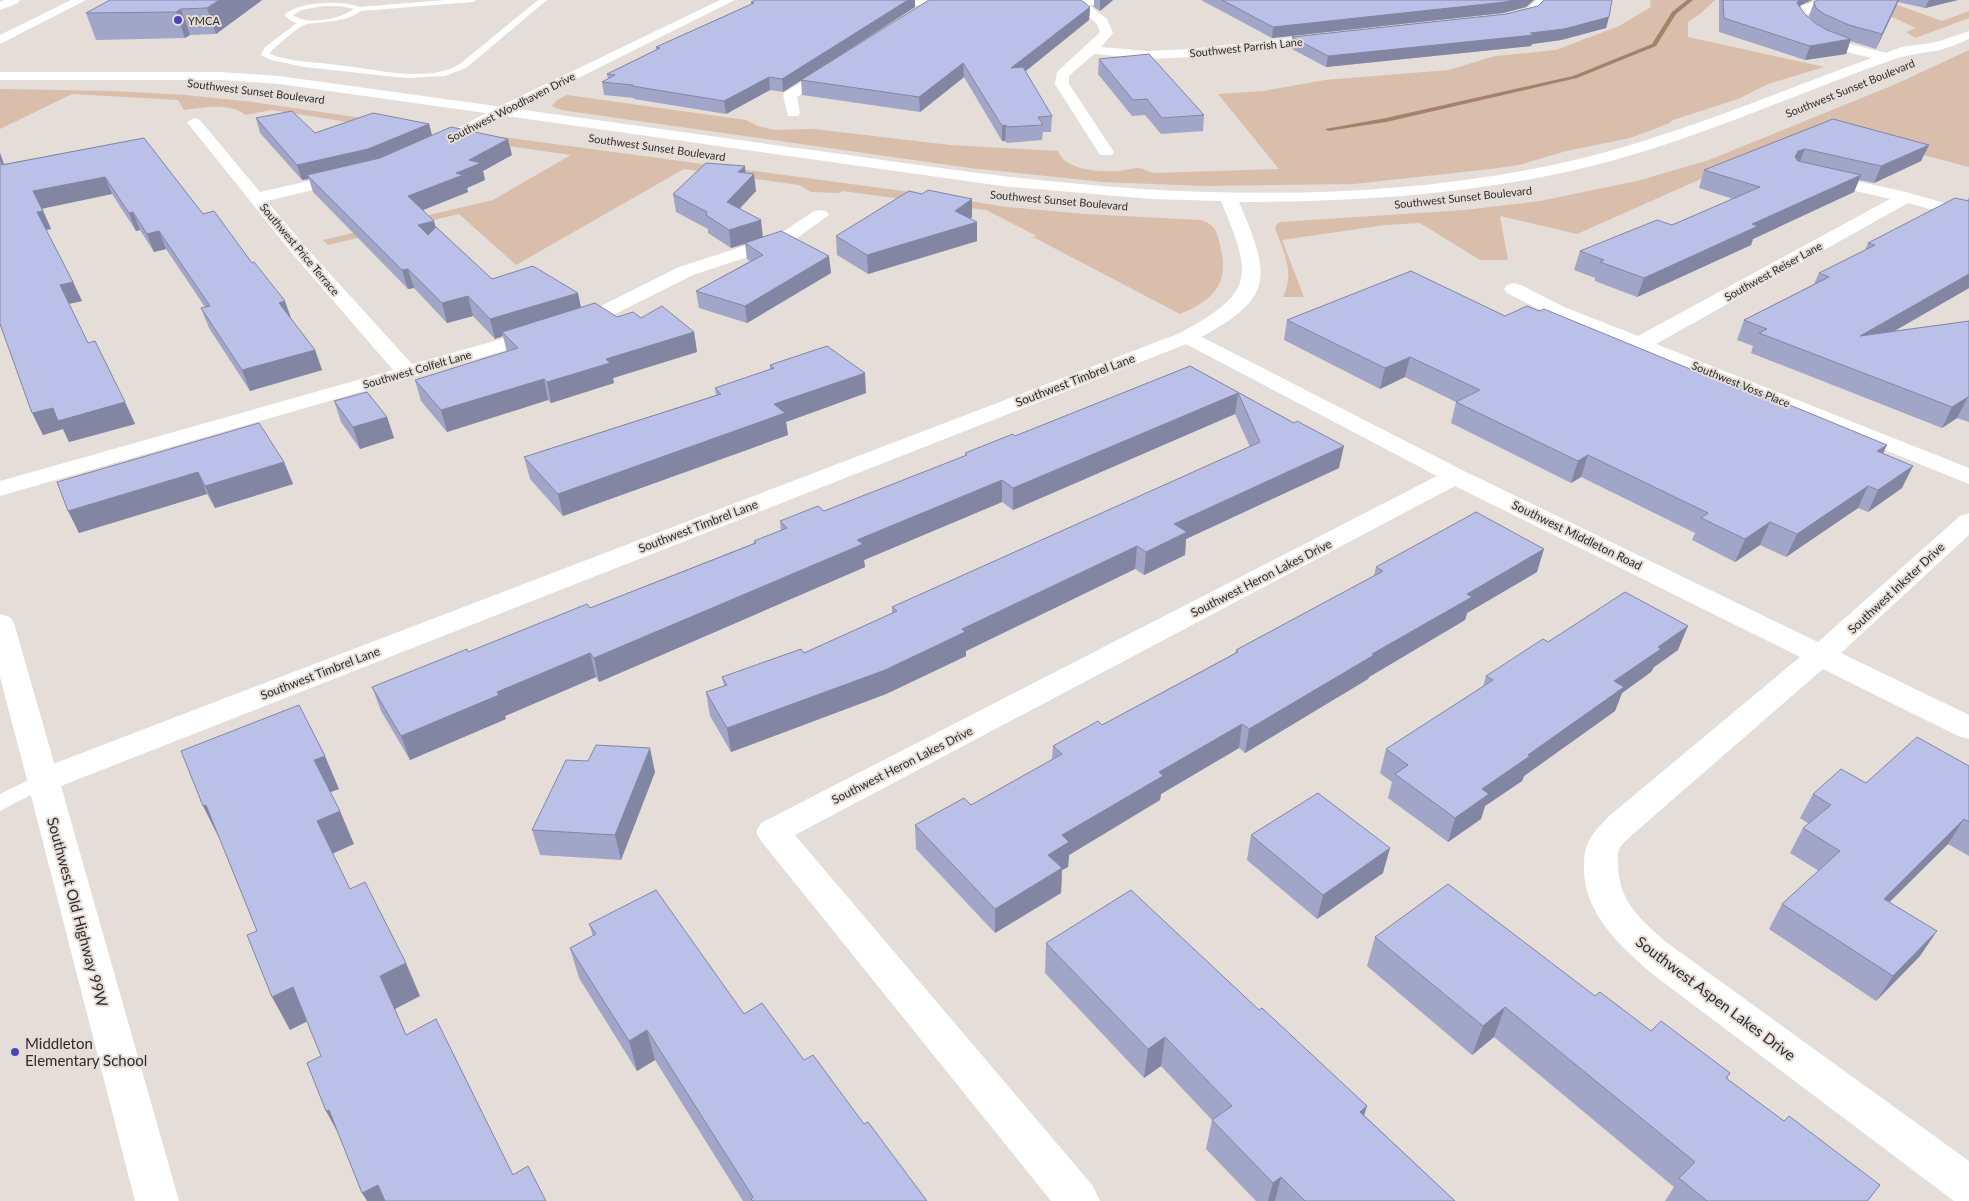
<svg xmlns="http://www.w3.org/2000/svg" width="1969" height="1201" viewBox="0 0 1969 1201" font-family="Lato,sans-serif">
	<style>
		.green { fill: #d8beab }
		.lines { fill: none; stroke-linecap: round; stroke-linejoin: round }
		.stream { fill: #a48269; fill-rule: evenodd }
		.lane { fill: #fff; fill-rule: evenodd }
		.street { fill: #fff; fill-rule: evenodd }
		.secondary { fill: #fff; fill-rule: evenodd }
		.highway { fill: #fff; fill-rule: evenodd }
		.wall { fill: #a1a5c8 }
		.shaded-wall { fill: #8386a2 }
		.building { fill: #bbc0e8; stroke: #8386a2 }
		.poi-dot { fill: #4b45bc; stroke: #e4ddd8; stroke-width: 2 }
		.labels { text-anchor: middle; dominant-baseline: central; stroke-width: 4; stroke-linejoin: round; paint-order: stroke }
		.far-poi-label { font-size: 11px; fill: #2f2c2b; stroke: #e4ddd8; text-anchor: start }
		.far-street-label { font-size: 11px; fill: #2f2c2b; stroke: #e4ddd8 }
		.street-label { font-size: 12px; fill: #2f2c2b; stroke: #e4ddd8 }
		.near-street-label { font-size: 15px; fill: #2f2c2b; stroke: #e4ddd8 }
		.near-poi-label { font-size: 15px; fill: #2f2c2b; stroke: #e4ddd8; text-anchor: start }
	</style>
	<rect width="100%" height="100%" fill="#e4ddd8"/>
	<g class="green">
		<path d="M1650,0H1715L1700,14L1688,22V37L1824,67L1768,84L1738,99L1673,120L1670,123L1630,138L1566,151L1519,165L1490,169L1354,184L1203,186L1103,182L970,168L568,111L558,109L552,106L557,100L567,95L746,120L758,126L775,130L814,129L950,145L1058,151C1065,171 1101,172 1119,171C1125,171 1132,168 1138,168C1143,168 1149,172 1153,173L1279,169L1218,94L1263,91L1325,80L1449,70L1495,56L1556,50L1619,26L1651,7Z"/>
		<path d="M1884,0L1942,21L1969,11V18L1915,38L1906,32L1916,28L1890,16Z"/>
		<path d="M1969,50V167L1820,128L1748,158L1577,234L1500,216L1508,260H1480L1420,223L1385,225L1282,240L1304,297H1283C1295,273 1284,252 1275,229L1276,225L1280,222L1465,210L1540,201L1637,181L1709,160L1896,84Z"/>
		<path d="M0,89L114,91L185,95L253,102L423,127L431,131L429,135L272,110L245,115C231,102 202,108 184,110L178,100L72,94L0,129Z"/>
		<path d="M495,136L918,193L1007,207L1085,214L1200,220C1215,224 1217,231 1220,245C1230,283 1214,300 1180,314L1033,237L1037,236L986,210L842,191L840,193L811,192L799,185L684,169L516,265L459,214L328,245L323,240L493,200L571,155L467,140Z"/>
	</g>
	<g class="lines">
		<path class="stream" d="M1687,0H1693L1676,14L1656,46L1577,78L1386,122L1328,131L1325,129L1386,118L1573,76L1652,44L1672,12Z"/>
		<g class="lane">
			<path d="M444,0H477L473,2L361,11C344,23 326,21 307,24C299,25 279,45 272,50L270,54C294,63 320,62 346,66C381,70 428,83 460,64L538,0H547L466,68L445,76L405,78L304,67L271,60L261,55L265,47L297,23L291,21L284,15C299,1 343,0 360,7ZM323,6H340L354,9C340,19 308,26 293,15L302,10Z"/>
			<path d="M43,773L50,775L53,780L50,785L0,811V794Z"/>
		</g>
		<g class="street">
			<path d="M720,0H735L506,114L439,150H427L425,147L427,144L496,108Z"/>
			<path d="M895,0C910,0 959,0 968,5L962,9L901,4Z"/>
			<path d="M1063,0H1109L1103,4L1089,5L1107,19L1113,33L1101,47L1148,51L1190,49L1329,34L1335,38L1329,42L1190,57L1148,59L1094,54L1069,76V84L1114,152L1112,155H1100L1055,84L1057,72L1100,32L1097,24L1076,6L1047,9L1041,5L1047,1Z"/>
			<path d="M1536,0H1549L1535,15L1503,23L1497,19L1499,16L1527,9Z"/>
			<path d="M1817,0H1839L1837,3L1818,7L1807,15C1807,37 1874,50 1892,54L1894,57L1892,60L1887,61C1855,54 1810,48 1794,16L1802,6Z"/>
			<path d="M833,64L838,65L840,68L838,71L797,97L800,113L798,116H788L783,95L785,92Z"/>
			<path d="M195,118L200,120L260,192L348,172L354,174L356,177L354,180L267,201L303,244L412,364L534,330L591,311L679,267L778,235L814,211L820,210L826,211L829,215L790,243L693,275L605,319L548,338L0,496V481L393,370L291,252L190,126L187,123L190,120Z"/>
			<path d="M1820,173L1906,192L1969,210V220L1908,203L1656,344L1969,468V484L1550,315L1507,293L1504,289L1507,285L1514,283L1521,285L1564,307L1638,336L1890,199L1814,181L1812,178L1814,175Z"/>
			<path d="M1187,331L1194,333L1464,471L1818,642L1960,516L1969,513V535L1841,653L1969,715V739L1958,736L1823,669L1632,835C1628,839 1621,844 1619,850C1617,854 1618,860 1618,865C1619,902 1640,919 1666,942L1969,1161V1201H1954L1651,973C1619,945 1583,912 1584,867C1584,860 1584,854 1586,848C1590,835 1599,827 1608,817L1800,657L1455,486L795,835L1093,1186L1100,1201H1051L761,841L756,832L761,823L1437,476L1180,341L1177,337L1180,333Z"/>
			<path d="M0,614L10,617L14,623L59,780L54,788L43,792L32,788L27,780L0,677Z"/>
		</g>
		<path class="secondary" d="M1969,31V39C1960,43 1950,47 1940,50C1924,53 1909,54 1892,60C1798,93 1707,135 1611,161C1489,194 1364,202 1239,202C1273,281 1273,299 1194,341L61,786L179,1201H135L27,780L32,772L1180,333C1255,292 1253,278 1221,201L1151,199L1002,186L279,84L222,80H0V72H222L279,76C452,100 624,124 797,148C866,157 934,168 1003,176C1177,197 1359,202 1532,169C1661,145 1779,90 1902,47L1937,42Z"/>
		<g class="highway">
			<path d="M4,0H20L18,3L0,10V2Z"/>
			<path d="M71,0H86L0,44V35Z"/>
		</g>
	</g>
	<g class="wall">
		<path d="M110,0H262L216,34L190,35L185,38L96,40L86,13Z"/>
		<path d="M755,0H915V7L783,92L770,90L726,114L634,99V98L604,95L602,82L608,79L607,74L656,50V47L751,4V2Z"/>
		<path d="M1094,0H1113L1100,11L1094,7Z"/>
		<path d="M1201,0H1534L1526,7L1503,13L1272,38Z"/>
		<path d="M1719,0H1812L1801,5L1799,6L1805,14L1811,19L1809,16L1814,2L1817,0H1958L1925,8L1898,2L1876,49L1850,41L1846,54L1805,60L1719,32Z"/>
		<path d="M1090,7L1089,20L1025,71L1052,116L1051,132H1043L1042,140L1007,143L1005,141H1002L964,77L920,112L802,95L801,80Z"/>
		<path d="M1506,14L1609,17L1606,28L1561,40L1532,44L1531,46L1326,67L1290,48L1292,37Z"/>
		<path d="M1099,59L1204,115L1203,131L1161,134L1145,115L1132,116L1098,74Z"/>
		<path d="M256,118L315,133L429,124L432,135L512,155L483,171L485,180L467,188L468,192L423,210L436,227L492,279L581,308L617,317L641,318L694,332L697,352L613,378L614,383L551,403L548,400L447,432L421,401L415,380L507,352L503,336L495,339L473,316L447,323L414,288L408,289L313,192L309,179L302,180L260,133Z"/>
		<path d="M1833,119L1929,145L1921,161L1874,183L1859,180L1854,192L1753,239L1751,245L1637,297L1595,281V278L1574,270L1580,251L1672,225L1733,199L1699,188L1704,170Z"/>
		<path d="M144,138L203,214L291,319L315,350L322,370L250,391L209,328L201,308L205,307L166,249L154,252L140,230L136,231L112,194L42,208L51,229L46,230L73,282L82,301L69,304L88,343L125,402L135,424L69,442L63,429L43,435L0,324V153L4,164Z"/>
		<path d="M745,173L756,191L740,208L763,237L831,273L747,323L699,308L696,291L750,261L747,259L745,244L731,248L708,233V229L676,212L673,194Z"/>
		<path d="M922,194L972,199V217L970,219L977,241L868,274L837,255L836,236Z"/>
		<path d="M1969,197V288L1894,331L1969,321V422L1957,418L1942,428L1751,353L1753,346L1737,340L1744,320L1814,284L1819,273L1865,250L1868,243L1967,201Z"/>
		<path d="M1505,316L1883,454L1902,488L1868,512L1858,508L1786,557L1760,545L1735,562L1692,540L1695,533L1581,477L1571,483L1451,423L1456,402L1405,377L1380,389L1284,340L1287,320Z"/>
		<path d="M770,365L866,393L786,422L788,435L563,516L530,479L524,457L716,395L715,388L770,370Z"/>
		<path d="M1190,366L1294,423L1339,468L1186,539L1185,555L1144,575L1135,569L966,651V656L886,694L731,752L710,716L706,692L724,686L722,677L804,653L892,614V607L1250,447L1235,414L1013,510L1002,502L864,560L865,567L599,682L596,677L505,716L506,719L410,760L381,711L372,687L590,608L754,543V541L781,531L780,521L824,511L965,456V453L1015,436Z"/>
		<path d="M334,401L387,417L394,438L360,449L341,422Z"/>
		<path d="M284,462L293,484L215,508L207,494L79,533L57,482Z"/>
		<path d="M1376,567L1537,572L1467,613L1465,620L1369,677L1368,679L1245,753L1239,748L1161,794L1160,800L1069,855L1068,867L1062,870L1061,893L995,933L916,849L915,825L971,805L1052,760L1053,746L1102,725L1235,653L1236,650L1374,576Z"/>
		<path d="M1548,642L1678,650L1654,667L1651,672L1622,693L1615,711L1524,776L1522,781L1485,806L1481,819L1448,842L1388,798L1392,782L1380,773L1386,749L1483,687L1486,676Z"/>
		<path d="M588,761L655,772L621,860L540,855L532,830Z"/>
		<path d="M1969,766V856L1948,844L1890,902L1920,956L1876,1001L1769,929L1782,904L1819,871L1790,853L1803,828L1809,824L1800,818L1813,794L1866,783Z"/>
		<path d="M1251,835L1383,873L1317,919L1247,860Z"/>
		<path d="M589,924L744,1014L804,1060L864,1124L927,1201H743L655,1060L637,1071L579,978L570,948L593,936Z"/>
		<path d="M1375,937L1595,996L1651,1031L1730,1073L1727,1079L1784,1121L1880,1185L1868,1201H1665L1674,1187L1494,1037L1472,1055L1367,966Z"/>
		<path d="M1046,943L1259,1010L1367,1106L1364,1115L1455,1201H1256L1206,1149L1212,1120L1161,1066L1144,1078L1045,973Z"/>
	</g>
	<g class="shaded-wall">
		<path d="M219,0H262L216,34L207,8Z"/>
		<path d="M908,0H915V7L783,92L782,79Z"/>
		<path d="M1100,0H1113L1100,11Z"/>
		<path d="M1515,0H1534L1526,7L1503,13L1272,38L1273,27Z"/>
		<path d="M1799,0H1812L1801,5L1792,17L1797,3Z"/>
		<path d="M1898,0H1899L1876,49L1882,34Z"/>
		<path d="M1929,0H1958L1925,8Z"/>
		<path d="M1090,7L1089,20L1011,83V68Z"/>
		<path d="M181,9L190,35L185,38L176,12Z"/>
		<path d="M1609,17L1606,28L1561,40L1532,44L1531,46L1326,67L1328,56L1530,33Z"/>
		<path d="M1851,39L1846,54L1805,60L1810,46Z"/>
		<path d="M963,63L964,77L920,112L919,97Z"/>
		<path d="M769,77L770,90L726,114L724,101Z"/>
		<path d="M429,124L433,139L372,164L307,175L309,179L302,180L297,165Z"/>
		<path d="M1006,125L1005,141H1002V126Z"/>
		<path d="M508,139L512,155L483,171L485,180L467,188L468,192L413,214L408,196L456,173L469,160Z"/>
		<path d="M1929,145L1921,161L1874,183L1881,166Z"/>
		<path d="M1805,149L1798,166L1795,157L1798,151Z"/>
		<path d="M0,153L2,159L10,182L2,165L0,158Z"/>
		<path d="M745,166L746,182L754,174L756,191L729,220L727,202L738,172Z"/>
		<path d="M1861,175L1854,192L1753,239L1751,245L1637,297L1644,278L1752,224Z"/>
		<path d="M105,177L112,194L41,209L33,191Z"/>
		<path d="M972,199V217L955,229V211Z"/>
		<path d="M43,211L51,229L45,230L37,212Z"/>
		<path d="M133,212L140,230L136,231L129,213Z"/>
		<path d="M761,220L763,238L731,248L729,230Z"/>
		<path d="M434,221L439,239L423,243L418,225Z"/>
		<path d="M977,222V241L868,274L867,255Z"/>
		<path d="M159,231L166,249L154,252L147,234Z"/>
		<path d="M829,256L831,273L747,323L745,306Z"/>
		<path d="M408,269L414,288L408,289L402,270Z"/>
		<path d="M1969,274V288L1851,356L1860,336Z"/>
		<path d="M73,282L82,301L68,304L60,285Z"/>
		<path d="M578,293L582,312L502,332L503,336L495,339L490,319Z"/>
		<path d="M468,296L473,316L447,323L442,303Z"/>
		<path d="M285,301L292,321L279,303Z"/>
		<path d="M694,332L697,352L613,378L614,383L551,403L547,382L606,359Z"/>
		<path d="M315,350L322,370L250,391L242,370Z"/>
		<path d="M1410,357L1405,377L1380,389L1385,368Z"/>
		<path d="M865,373L866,393L786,422L788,435L563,516L558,494L774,404Z"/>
		<path d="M544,379L548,400L447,432L441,410Z"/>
		<path d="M1238,393L1235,414L1013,510V488Z"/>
		<path d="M1968,397L1957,418L1942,428L1952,407Z"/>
		<path d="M125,402L135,424L69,442L63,429L43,435L32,413L53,408Z"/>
		<path d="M387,417L394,438L360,449L353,427Z"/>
		<path d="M1887,445L1877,466V451Z"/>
		<path d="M1344,446L1339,468L1186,539L1185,555L1144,575L1146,552L1174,524Z"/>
		<path d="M1588,455L1581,477L1571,483L1578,461Z"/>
		<path d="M284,462L293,484L215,508L205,486Z"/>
		<path d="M1913,466L1902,488L1868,512L1878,490Z"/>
		<path d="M198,472L207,494L79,533L68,511Z"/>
		<path d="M1002,480V502L864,560L865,567L599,682L594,658L857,540Z"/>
		<path d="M1868,486L1858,508L1786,557L1797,534Z"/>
		<path d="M1770,522L1760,545L1735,562L1745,539Z"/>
		<path d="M1137,546L1135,569L966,651V656L886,694L731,752L727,728L962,629Z"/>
		<path d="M1544,549L1537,572L1467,613L1465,620L1369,677L1368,679L1245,753L1249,729L1372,654L1467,594Z"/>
		<path d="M1688,626L1678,650L1654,667L1651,672L1622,693L1615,711L1524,776L1522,781L1485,806L1481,819L1448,842L1455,818L1482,789L1528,755L1614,681L1658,647Z"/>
		<path d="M590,653L596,677L505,716L506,719L410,760L401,736L497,692Z"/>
		<path d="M1242,724L1239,748L1161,794L1160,800L1069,855L1068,867L1062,870L1061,893L995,933V909L1048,855L1062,835L1159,772Z"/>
		<path d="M650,748L655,772L621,860L615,835Z"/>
		<path d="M325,756L339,789L328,793L314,760Z"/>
		<path d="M206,805L220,840L203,806Z"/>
		<path d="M340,811L354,844L332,854L317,821Z"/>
		<path d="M1964,819L1948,844L1868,923L1884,899Z"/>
		<path d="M1390,848L1383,873L1317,919L1323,895Z"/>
		<path d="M1937,931L1920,956L1876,1001L1893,976Z"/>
		<path d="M406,963L420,996L395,1009L421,1068L380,976Z"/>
		<path d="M293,987L310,1020L290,1030L272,997Z"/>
		<path d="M1505,1007L1494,1037L1472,1055L1483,1026Z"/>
		<path d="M647,1030L655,1060L637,1071L629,1041Z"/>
		<path d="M1165,1037L1161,1066L1144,1078L1148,1049Z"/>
		<path d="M1367,1106L1358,1135L1360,1112Z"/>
		<path d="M329,1110L344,1144L326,1111Z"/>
		<path d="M1281,1177L1275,1201H1268L1273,1183Z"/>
		<path d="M378,1185L387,1201H367L362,1193Z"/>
	</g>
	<g class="building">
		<path d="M110,0H219L207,8L181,9L176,12L86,13Z"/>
		<path d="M755,0H908L782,79L769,77L724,101L632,86L633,85L602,82L615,75L607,74L660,48L656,47L754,3L751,2Z"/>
		<path d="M929,0H1081L1090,7L1011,68L1023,67L1052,116L1038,117L1043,125L1007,127L1006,125L1002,126L963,63L919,97L801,80Z"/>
		<path d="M1222,0H1515L1505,2L1273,27Z"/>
		<path d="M1544,0H1612L1609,17L1564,29L1530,33L1534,35L1328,56L1292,37L1506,14L1538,6Z"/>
		<path d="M1723,0H1799L1797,3L1805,14L1815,23L1827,30L1851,39L1810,46L1724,18Z"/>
		<path d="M1817,0H1898L1882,34L1849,25L1824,14L1816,8L1814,2Z"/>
		<path d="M1149,54L1204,115L1162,118L1147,99L1133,100L1099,59Z"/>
		<path d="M292,111L315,133L373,113L429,124L368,149L297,165L256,118Z"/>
		<path d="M1833,119L1929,145L1881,166L1805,149L1798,151L1795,157L1798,161L1861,175L1752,224L1758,226L1644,278L1600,262L1604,260L1580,251L1657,220L1672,225L1760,187L1704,170Z"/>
		<path d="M451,127L508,139L469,160L481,163L456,173L463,175L408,196L434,221L418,225L428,235L436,227L492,279L533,266L578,293L490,319L468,296L442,303L408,269L402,270L307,175L380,158Z"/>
		<path d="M144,138L203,214L214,211L252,263L254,262L285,301L279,303L315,350L242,370L201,308L210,306L159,231L147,234L133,212L129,213L105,177L33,191L43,211L37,212L73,282L60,285L88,343L95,341L125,402L58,421L53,408L32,413L0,324V158L2,165Z"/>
		<path d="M706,163L745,166L738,172L754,174L727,202L761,220L729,230L706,215L707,212L673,194Z"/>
		<path d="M928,190L972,199L955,211L977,222L867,255L836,236L909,191L922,194Z"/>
		<path d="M1955,198L1969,201V274L1860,336L1969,321V397H1968L1952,407L1759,333L1767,329L1744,320L1829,277L1819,273L1875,245L1868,243Z"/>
		<path d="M781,231L829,256L745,306L696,291L763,255L745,243Z"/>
		<path d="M1411,271L1505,316L1527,306L1539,311L1544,309L1690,369L1695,366L1887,445L1877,451L1913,466L1878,490L1868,486L1797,534L1770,522L1745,539L1701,518L1708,513L1588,455L1578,461L1456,402L1480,390L1410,357L1385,368L1287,320Z"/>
		<path d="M595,303L617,317L633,312L641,318L662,306L694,332L606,359L610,363L547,382L544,379L441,410L415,380L518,348L502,332Z"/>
		<path d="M827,346L865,373L774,404L785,413L558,494L524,457L721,394L715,388L774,368L770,365Z"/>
		<path d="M1190,366L1294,423L1297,421L1344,446L1174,524L1187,532L1146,552L1137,546L962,629L965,632L885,670L727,728L706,692L727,685L722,677L801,649L804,653L897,611L892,607L1260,442L1238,393L1013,488L1002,480L857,540L863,544L594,658L590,653L497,692L499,695L401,736L372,687L467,649L468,652L587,604L590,608L756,543L754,541L787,528L780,521L818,506L824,511L967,455L965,453L1013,434L1015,436Z"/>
		<path d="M367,392L387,417L353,427L334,401Z"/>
		<path d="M259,423L284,462L205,486L198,472L68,511L57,482Z"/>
		<path d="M1476,512L1544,549L1467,594L1472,597L1372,654L1374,655L1249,729L1242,724L1159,772L1163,776L1062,835L1069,842L1048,855L1062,868L995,909L915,825L964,798L971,805L1062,754L1053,746L1098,721L1102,725L1238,652L1236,650L1383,571L1376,567Z"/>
		<path d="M1625,592L1688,626L1658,647L1661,649L1614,681L1624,687L1528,755L1530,756L1482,789L1489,794L1455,818L1395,774L1408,765L1386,749L1493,680L1486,676L1543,639L1548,642Z"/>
		<path d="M299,705L325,756L314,760L340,811L317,821L350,889L365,882L406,963L380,976L406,1035L436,1019L513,1175L528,1166L546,1201H385L378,1185L362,1193L329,1110L326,1111L307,1063L321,1056L293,987L272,997L247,935L257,931L206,805L203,806L181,751Z"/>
		<path d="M1917,737L1969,766V822L1964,819L1884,899L1937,931L1893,976L1782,904L1840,851L1803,828L1831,805L1813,794L1841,769L1866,783Z"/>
		<path d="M596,745L650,748L615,835L532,830L566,760L588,761Z"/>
		<path d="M1318,793L1390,848L1323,895L1251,835Z"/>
		<path d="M1448,884L1595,996L1600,992L1651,1031L1661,1021L1730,1073L1726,1078L1784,1121L1789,1116L1880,1185L1867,1201H1707L1679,1178L1695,1162L1505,1007L1483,1026L1375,937Z"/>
		<path d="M656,890L744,1014L762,1003L804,1060L813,1055L864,1124L868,1122L927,1201H753L751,1199L753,1197L647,1030L629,1041L570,948L596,934L589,924Z"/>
		<path d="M1131,890L1259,1010L1262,1008L1367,1106L1360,1112L1455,1201H1305L1281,1177L1273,1183L1212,1120L1232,1106L1165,1037L1148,1049L1046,943Z"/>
	</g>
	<g class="poi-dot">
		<circle cx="178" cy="20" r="5"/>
		<circle cx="15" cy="1052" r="5"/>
	</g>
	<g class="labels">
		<g class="far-poi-label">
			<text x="188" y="20">YMCA</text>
		</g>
		<g class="far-street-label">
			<text transform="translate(1246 47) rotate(-6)">Southwest Parrish Lane</text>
			<text transform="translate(1850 88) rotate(-22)">Southwest Sunset Boulevard</text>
			<text transform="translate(256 91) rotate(7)">Southwest Sunset Boulevard</text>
			<text transform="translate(511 107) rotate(-27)">Southwest Woodhaven Drive</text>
			<text transform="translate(657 147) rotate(8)">Southwest Sunset Boulevard</text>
			<text transform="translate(1463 197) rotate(-6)">Southwest Sunset Boulevard</text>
			<text transform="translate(1059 200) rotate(5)">Southwest Sunset Boulevard</text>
			<text transform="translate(300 249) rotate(50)">Southwest Price Terrace</text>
			<text transform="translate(1773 271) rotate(-29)">Southwest Reiser Lane</text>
			<text transform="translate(417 369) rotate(-16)">Southwest Colfelt Lane</text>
			<text transform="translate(1741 384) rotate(22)">Southwest Voss Place</text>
		</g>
		<g class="street-label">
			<text transform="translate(1075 380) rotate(-21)">Southwest Timbrel Lane</text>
			<text transform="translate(698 526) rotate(-21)">Southwest Timbrel Lane</text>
			<text transform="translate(1577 535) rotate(26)">Southwest Middleton Road</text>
			<text transform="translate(1261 578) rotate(-27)">Southwest Heron Lakes Drive</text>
			<text transform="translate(1896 588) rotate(-43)">Southwest Inkster Drive</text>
			<text transform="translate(320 673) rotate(-21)">Southwest Timbrel Lane</text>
			<text transform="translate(902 765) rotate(-27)">Southwest Heron Lakes Drive</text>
		</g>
		<g class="near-street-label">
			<text transform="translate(78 912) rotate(75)">Southwest Old Highway 99W</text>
			<text transform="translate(1716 998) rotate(37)">Southwest Aspen Lakes Drive</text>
		</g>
		<g class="near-poi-label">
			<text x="25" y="1043">Middleton<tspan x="25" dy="17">Elementary School</tspan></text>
		</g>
	</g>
</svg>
